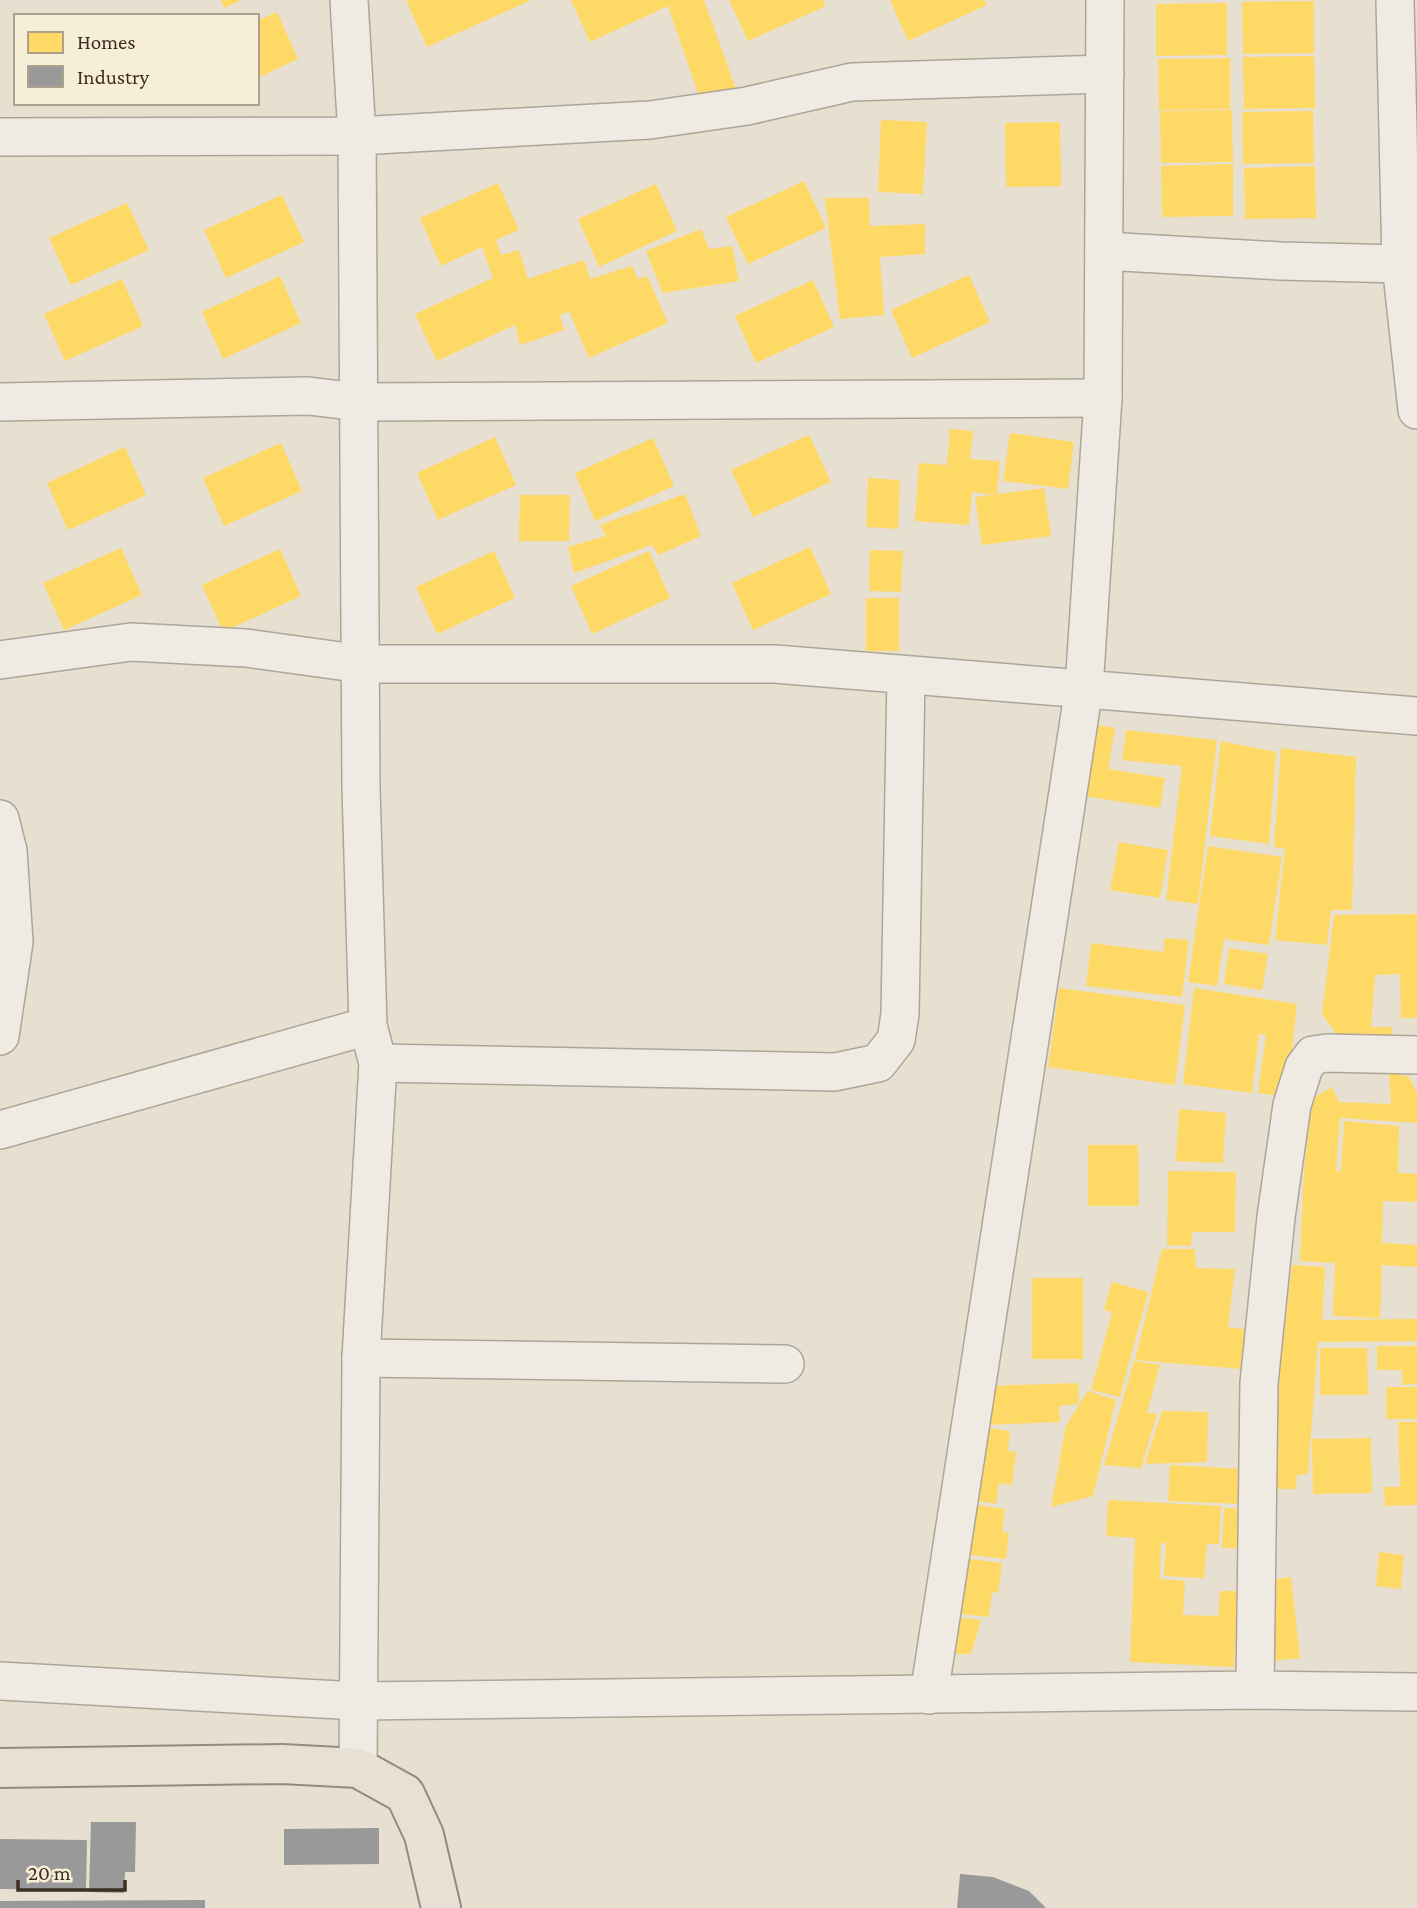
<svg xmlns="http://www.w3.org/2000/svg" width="1417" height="1908" viewBox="0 0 1417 1908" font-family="'Crimson Pro',serif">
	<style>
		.homes { fill: #ffd966 }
		.industry { fill: #999 }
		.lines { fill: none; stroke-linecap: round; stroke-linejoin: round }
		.minor-casing { stroke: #ada599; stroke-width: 40 }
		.major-casing { stroke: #928b80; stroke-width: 42 }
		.minor { stroke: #efebe3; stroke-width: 37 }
		.major { stroke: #e6e1d4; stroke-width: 38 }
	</style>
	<rect width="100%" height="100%" fill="#e7e0d1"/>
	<g class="homes">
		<path d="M221,0H241L224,8Z"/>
		<path d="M406,0H531L427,47Z"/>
		<path d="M571,0H704L736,89L701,102L668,6L590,42Z"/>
		<path d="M729,0H823L826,6L748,41Z"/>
		<path d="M890,0H984L987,5L908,41Z"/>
		<path d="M1314,1V53L1243,54L1242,2Z"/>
		<path d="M1227,3V55L1156,56V4Z"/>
		<path d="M277,12L298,59L257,78V21Z"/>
		<path d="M1314,56L1315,108L1244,109L1243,57Z"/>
		<path d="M1230,58V109L1159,110L1158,59Z"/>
		<path d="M1232,110L1233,162L1161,163L1160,111Z"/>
		<path d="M1313,111L1314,163L1243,164L1242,112Z"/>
		<path d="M881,120L927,122L923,194L878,192Z"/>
		<path d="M1060,122L1061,186L1006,187L1005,123Z"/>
		<path d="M1233,164V216L1162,217L1161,166Z"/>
		<path d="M1315,166L1316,218L1245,219L1244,168Z"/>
		<path d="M804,181L826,228L748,264L726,217Z"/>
		<path d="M498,183L519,230L496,240L501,255L519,250L528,279L584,260L590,279L632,266L638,279L647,276L668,323L589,358L569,311L560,315L564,330L520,345L515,325L437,361L415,314L493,278L482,247L441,266L420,218Z"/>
		<path d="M656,184L677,231L599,267L578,219Z"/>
		<path d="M282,195L304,242L226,278L204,230Z"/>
		<path d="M825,198H869L870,226L925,224V254L880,257L884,315L840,319Z"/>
		<path d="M127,203L149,250L71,285L49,238Z"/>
		<path d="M701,229L709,249L732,246L739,281L663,293L646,251Z"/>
		<path d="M969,275L990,322L912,358L891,310Z"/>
		<path d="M280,276L301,323L223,359L202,312Z"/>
		<path d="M122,279L143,326L65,361L44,314Z"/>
		<path d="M813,280L834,327L756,363L735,316Z"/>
		<path d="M950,429L973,431L970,459L1000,461L997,495L972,492L969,525L915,521L919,463L947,465Z"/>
		<path d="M1010,433L1074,442L1068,489L1003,481Z"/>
		<path d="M809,435L831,482L753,517L731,470Z"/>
		<path d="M495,437L516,485L438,520L417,473Z"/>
		<path d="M653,438L674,486L595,521L575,473Z"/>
		<path d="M281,443L302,491L224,526L203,478Z"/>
		<path d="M125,447L146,495L68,530L47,483Z"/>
		<path d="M868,478L900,480L898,529L866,527Z"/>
		<path d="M1044,488L1051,536L982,545L975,497Z"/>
		<path d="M685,494L701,536L659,555L652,545L574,573L568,547L606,536L600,525Z"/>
		<path d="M520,495H570L569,541H519Z"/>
		<path d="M810,547L831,594L753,630L732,583Z"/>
		<path d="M121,548L142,595L64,630L43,583Z"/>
		<path d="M280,549L301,596L223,632L202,585Z"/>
		<path d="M870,550L903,551L901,592L869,591Z"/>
		<path d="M494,551L515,598L437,634L416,587Z"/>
		<path d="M649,551L670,598L592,634L571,586Z"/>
		<rect x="866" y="598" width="33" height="53"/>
		<path d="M1090,724L1115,728L1108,769L1165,778L1160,808L1078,795Z"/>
		<path d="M1126,730L1217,740L1198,904L1166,900L1182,766L1122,760Z"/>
		<path d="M1221,741L1276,752L1269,844L1210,836Z"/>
		<path d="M1281,748L1356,757L1352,910H1331L1327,945L1275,940L1285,849L1274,847Z"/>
		<path d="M1119,842L1168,850L1160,898L1110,890Z"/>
		<path d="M1208,846L1282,857L1269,945L1224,939L1217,986L1188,982Z"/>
		<path d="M1417,914V1018H1401L1400,974L1375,975L1371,1027H1392L1391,1045H1345L1322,1014L1334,915Z"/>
		<path d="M1165,938L1189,940L1182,997L1086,986L1091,943L1163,952Z"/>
		<path d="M1229,948L1268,954L1262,990L1224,984Z"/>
		<path d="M1059,988L1185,1005L1175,1085L1048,1067Z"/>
		<path d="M1194,988L1297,1004L1287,1097L1258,1093L1266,1035L1259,1034L1252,1093L1183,1084Z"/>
		<path d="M1389,1072L1409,1077L1417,1093V1123L1340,1118L1336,1171H1341L1344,1121L1399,1126L1398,1173L1417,1174V1202L1383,1201L1382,1243L1417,1245V1267L1382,1265L1380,1318L1333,1316L1335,1263L1300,1261L1304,1169L1313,1098L1332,1087L1339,1102L1391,1104Z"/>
		<path d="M1179,1109L1226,1113L1223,1163L1176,1161Z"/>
		<path d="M1088,1145H1138L1139,1206H1088Z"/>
		<path d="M1168,1171L1236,1172L1235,1232H1192L1191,1246L1167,1245Z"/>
		<path d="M1162,1249H1195L1196,1268L1235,1269L1228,1327L1258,1331L1253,1370L1135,1360Z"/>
		<path d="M1292,1265L1325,1267L1322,1320L1417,1319V1341L1318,1342L1308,1474L1297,1475L1296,1489H1275L1280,1367Z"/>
		<rect x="1032" y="1278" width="51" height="81"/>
		<path d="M1112,1282L1148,1292L1120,1397L1091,1390L1112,1313L1104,1309Z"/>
		<path d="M1377,1346H1417V1384L1402,1385V1370H1377Z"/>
		<path d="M1320,1348H1367L1368,1395H1320Z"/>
		<path d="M1134,1361L1160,1365L1147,1413L1157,1414L1141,1468L1104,1465Z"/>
		<path d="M1078,1383L1079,1404L1059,1406L1060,1422L983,1425L989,1386Z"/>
		<rect x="1386" y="1387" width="31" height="32"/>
		<path d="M1088,1391L1116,1400L1093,1496L1051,1507L1066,1426Z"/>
		<path d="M1162,1411L1208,1412L1207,1462L1145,1464Z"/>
		<path d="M1398,1422H1417V1505L1385,1506L1384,1487H1400Z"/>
		<path d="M981,1427L1010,1431L1008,1451L1016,1452L1012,1485L999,1483L996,1504L970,1500Z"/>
		<path d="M1371,1438L1372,1493L1313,1494L1312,1439Z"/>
		<path d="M1170,1465L1244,1469L1242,1504L1168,1501Z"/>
		<path d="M1108,1500L1221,1506L1219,1544H1207L1204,1578L1164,1576L1166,1543H1161L1160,1579L1185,1581L1183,1615L1218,1616L1220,1591H1238L1234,1667L1130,1662L1135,1538L1106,1536Z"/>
		<path d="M970,1504L1005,1509L1002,1532L1009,1533L1006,1559L963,1554Z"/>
		<path d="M1224,1508L1242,1509L1240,1548H1222Z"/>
		<path d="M1379,1552L1404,1555L1401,1589L1376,1586Z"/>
		<path d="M962,1558L1002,1563L998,1593L992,1592L989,1617L953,1613Z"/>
		<path d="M1291,1577L1300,1658L1271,1661L1262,1581Z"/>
		<path d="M951,1617L981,1620L971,1654H942Z"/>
	</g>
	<g class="industry">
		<path d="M91,1822H136L135,1872H125L124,1893L89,1892Z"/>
		<path d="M379,1828V1864L284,1865V1829Z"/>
		<path d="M0,1839L87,1840L86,1890L0,1889Z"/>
		<path d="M960,1874L993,1877L1029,1891L1046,1908H957Z"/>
		<path d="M205,1900V1908H0V1901Z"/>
	</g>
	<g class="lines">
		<g class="minor-casing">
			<g id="minor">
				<path d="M349,0L357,136L361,788L368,1026L378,1063L361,1358L358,1768"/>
				<path d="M1395,0L1401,264L1417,410"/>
				<path d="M0,137L357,136L650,120L747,106L852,82L1105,74"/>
				<path d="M1104,251L1281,261L1401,264"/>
				<path d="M0,402L308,396L359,402L1103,398"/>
				<path d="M0,660L131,642L246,648L362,664H775L1417,716"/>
				<path d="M0,819L8,851L14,942L0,1036"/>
				<path d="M378,1063L835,1072L878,1063L896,1040L900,1014L906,676"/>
				<path d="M0,1130L368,1026"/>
				<path d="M361,1358L785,1364"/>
				<path d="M0,1681L358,1701L1255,1690L1417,1692"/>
				<path d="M1255,1690L1259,1383L1276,1217L1292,1105L1304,1067L1313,1055L1327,1053L1417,1055"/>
				<path d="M929,1695L1084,688L1103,398L1105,0"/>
			</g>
		</g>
		<g class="major-casing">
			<path id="major" d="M0,1768L282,1764L358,1768L405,1794L424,1835L441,1908"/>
		</g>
		<use href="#minor" class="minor"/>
		<use href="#major" class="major"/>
	</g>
	<rect x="14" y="14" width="245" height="91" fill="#f7eed8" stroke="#ada18e" stroke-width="2"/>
	<rect x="28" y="32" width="35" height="21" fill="#ffd966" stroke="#ada18e" stroke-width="2"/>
	<text x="77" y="49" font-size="21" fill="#3d2e20">Homes</text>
	<rect x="28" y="66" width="35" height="21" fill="#999999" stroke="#ada18e" stroke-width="2"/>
	<text x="77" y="84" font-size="21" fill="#3d2e20">Industry</text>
	<path d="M18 1880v10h107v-10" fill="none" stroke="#3d2e20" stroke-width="3.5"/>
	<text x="28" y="1880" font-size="21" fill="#3d2e20" stroke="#f7eed8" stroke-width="5" paint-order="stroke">20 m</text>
</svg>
